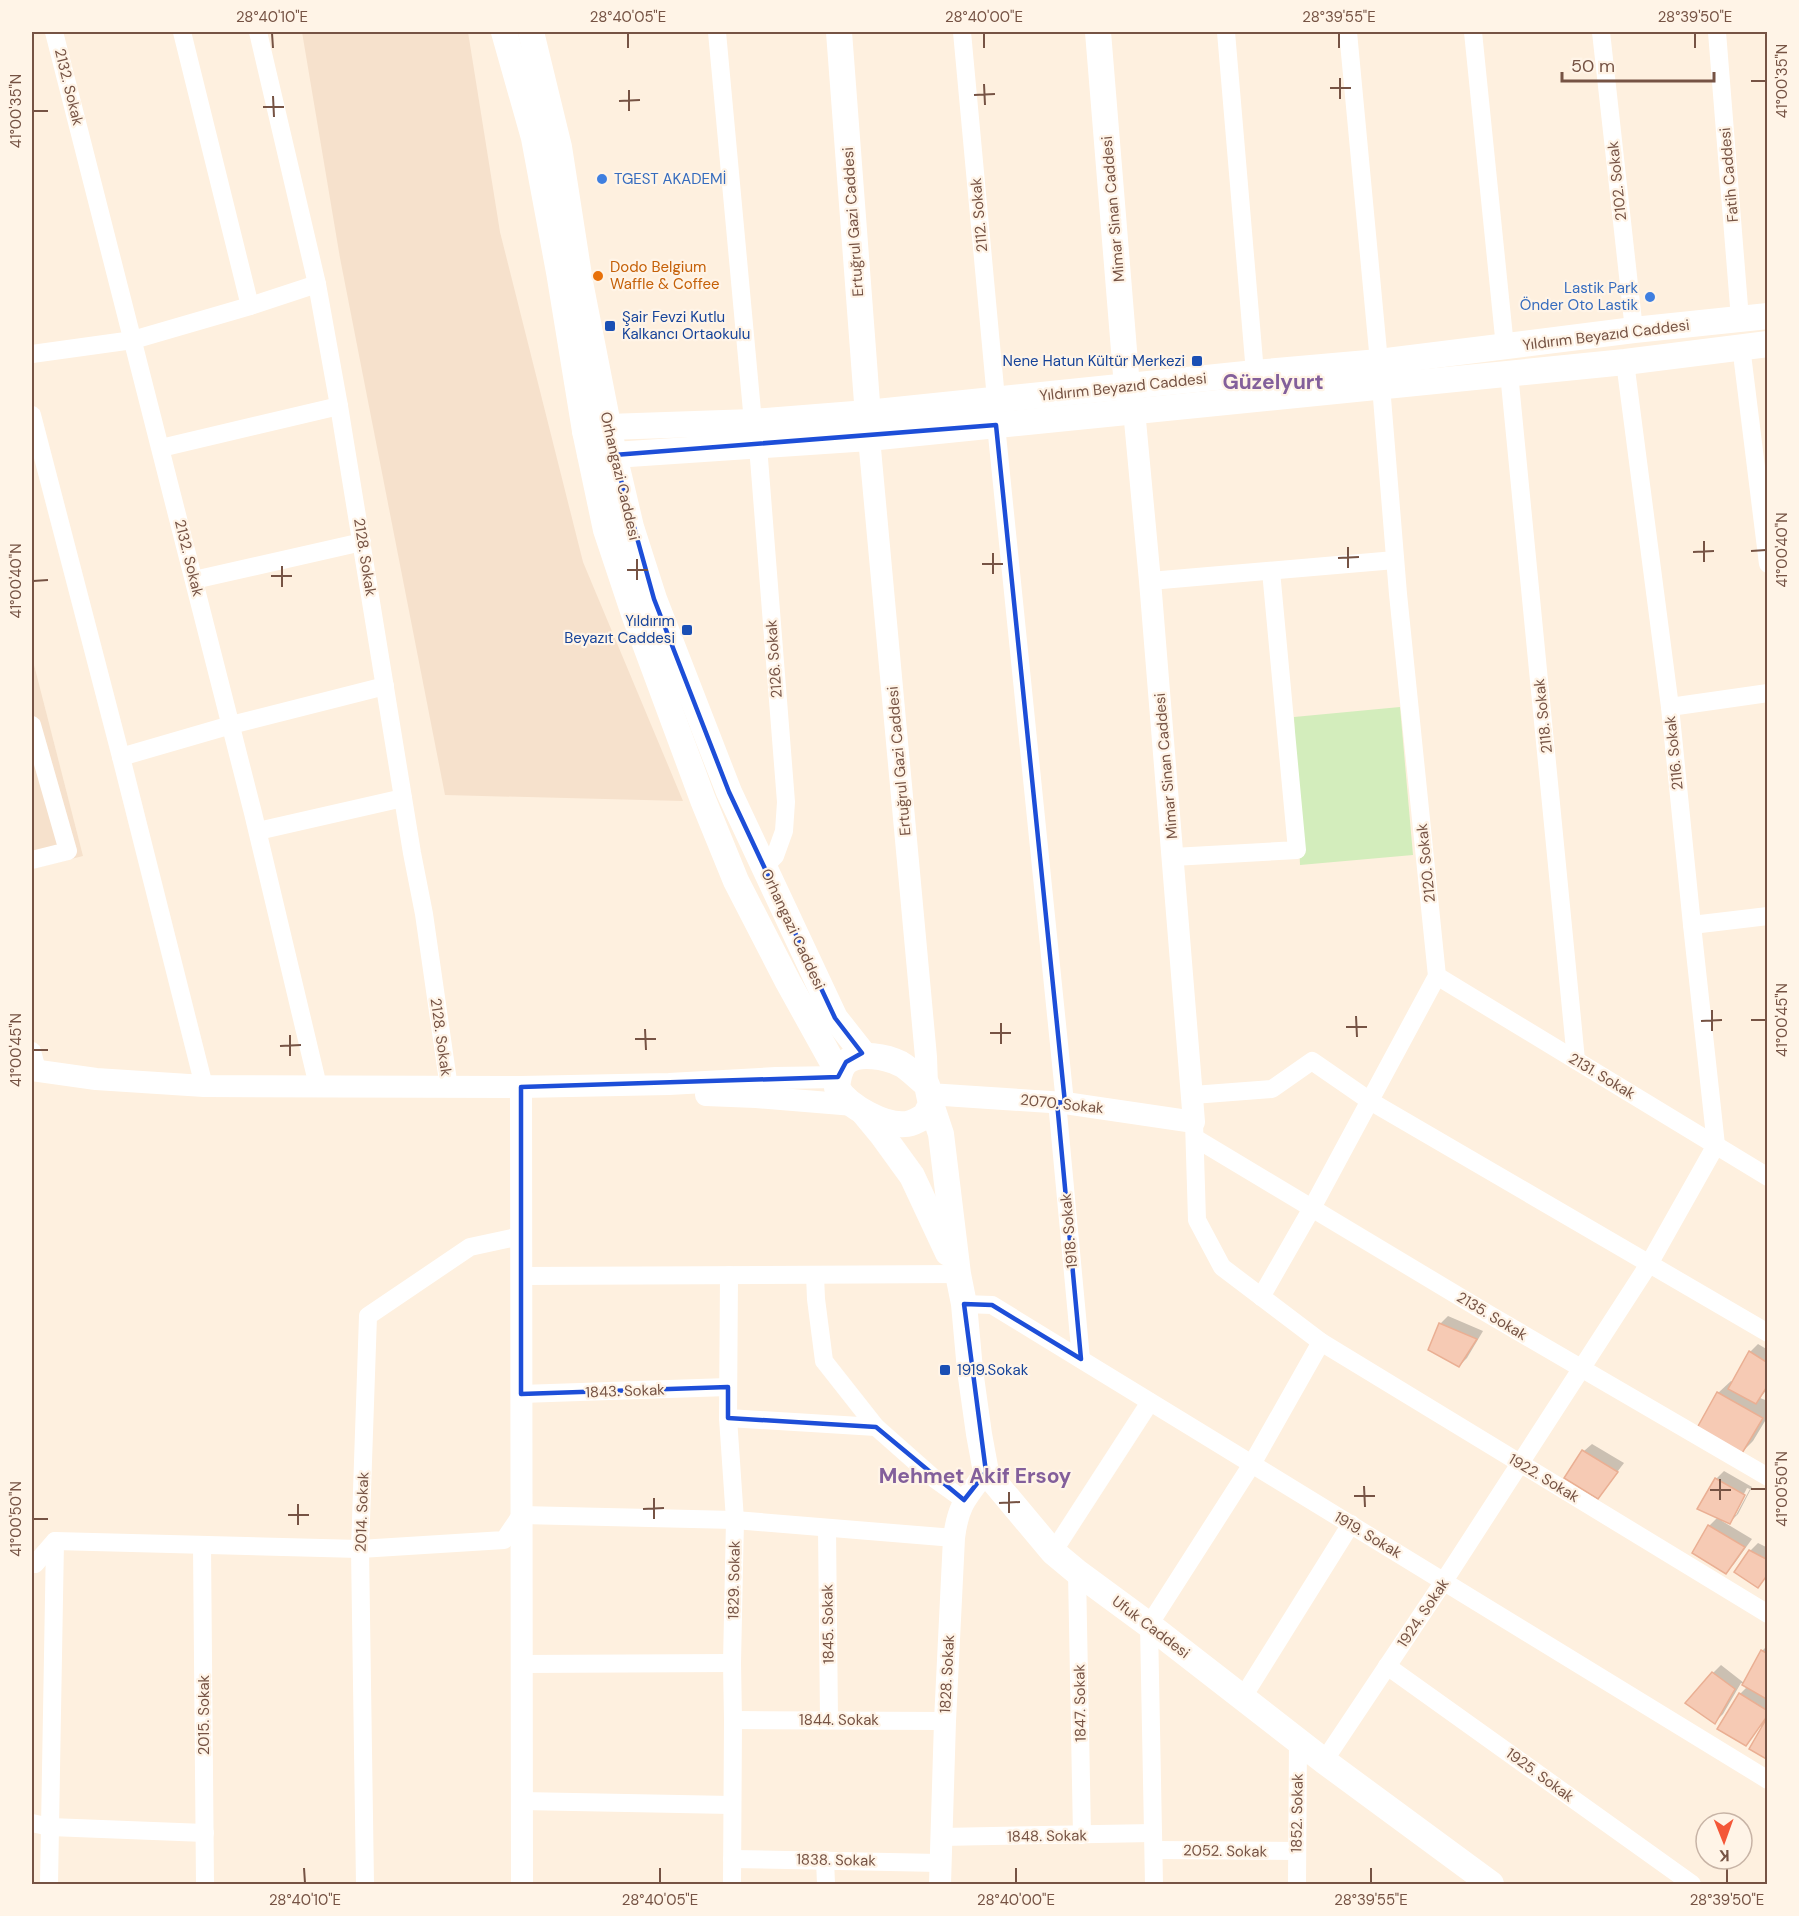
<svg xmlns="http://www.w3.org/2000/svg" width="1799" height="1916" viewBox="0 0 1799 1916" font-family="'DM Sans',sans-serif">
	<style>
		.residential { fill: #f6e1cc }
		.green { fill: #d3edbc }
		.shadow { fill: #0003; fill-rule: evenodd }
		.building { fill: #f6cab4; stroke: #eaaf93; stroke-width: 1.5 }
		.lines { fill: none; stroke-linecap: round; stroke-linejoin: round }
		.minor { stroke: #fff; stroke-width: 18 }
		.tertiary { stroke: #fff; stroke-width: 22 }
		.secondary { stroke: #fff; stroke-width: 26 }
		.marked { fill: none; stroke: #1d4ed8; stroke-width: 4.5; stroke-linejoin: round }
		.ticks { fill: none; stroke: #765344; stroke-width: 2 }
		.shop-dot { fill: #3f7fe0; stroke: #fff4e7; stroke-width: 2 }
		.food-dot { fill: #e8710a; stroke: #fff4e7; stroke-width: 2 }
		.transit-dot { fill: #1a4fb4; stroke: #fff4e7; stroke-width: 2 }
		.labels { text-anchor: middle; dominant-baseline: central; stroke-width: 4.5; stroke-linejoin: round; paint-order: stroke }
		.street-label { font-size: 15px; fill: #765344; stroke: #fff4e7 }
		.shop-label { font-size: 15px; fill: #366cbe; stroke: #fff4e7; text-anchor: start }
		.food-label { font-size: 15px; fill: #c56008; stroke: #fff4e7; text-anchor: start }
		.transit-label { font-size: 15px; fill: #164399; stroke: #fff4e7; text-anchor: start }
		.district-label { font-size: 21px; font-weight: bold; fill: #835f9b; stroke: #fff4e7 }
		.neatline { fill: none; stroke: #765344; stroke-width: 2 }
		.ticks-label { font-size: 15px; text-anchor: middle; fill: #765344 }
	</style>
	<rect width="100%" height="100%" fill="#fef0df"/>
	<g class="residential">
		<path d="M302,32H468L500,232L583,562L683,801L445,795L340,258Z"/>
		<path d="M32,657L83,856L32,869Z"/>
	</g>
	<path class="green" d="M1400,707L1413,855L1300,865L1294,717Z"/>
	<g class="shadow">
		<path d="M1448,1316L1483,1331L1467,1358L1459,1366L1440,1324Z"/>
		<path d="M1758,1344L1768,1350V1388L1760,1398L1768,1401V1416L1753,1441L1741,1453L1718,1393L1731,1381L1733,1382L1750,1352Z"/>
		<path d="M1592,1444L1624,1463L1598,1497L1584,1451Z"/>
		<path d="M1724,1471L1752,1487L1738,1514L1730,1522L1723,1519L1722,1521L1752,1539L1734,1564L1726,1572L1694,1553L1709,1526L1718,1517L1716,1479ZM1747,1488L1750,1489L1736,1515H1733Z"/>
		<path d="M1758,1543L1768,1548V1575L1757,1586L1750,1551Z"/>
		<path d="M1768,1645V1757L1762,1727L1760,1726L1745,1745L1740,1694L1748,1686L1741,1683L1723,1714L1715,1722L1713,1673L1721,1665L1744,1683L1762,1651Z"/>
	</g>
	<g class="building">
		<path d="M1439,1323L1477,1339L1459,1367L1428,1350Z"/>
		<path d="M1749,1351L1768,1363V1385L1756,1404L1728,1389Z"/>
		<path d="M1717,1392L1763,1418L1741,1455L1697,1428Z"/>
		<path d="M1582,1450L1618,1472L1598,1499L1564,1478Z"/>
		<path d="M1715,1478L1745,1495L1730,1524L1697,1509Z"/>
		<path d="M1708,1525L1745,1547L1726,1574L1692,1553Z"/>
		<path d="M1749,1550L1768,1560V1574L1758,1588L1734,1572Z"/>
		<path d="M1761,1650L1768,1654V1700L1742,1685Z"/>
		<path d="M1712,1672L1735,1689L1715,1724L1685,1703Z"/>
		<path d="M1739,1693L1768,1711V1715L1746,1746L1717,1729Z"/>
		<path d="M1768,1716V1760L1749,1749Z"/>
	</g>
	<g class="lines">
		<g class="minor">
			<path d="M54,32L253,813L318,1086"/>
			<path d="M182,32L250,306"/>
			<path d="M258,32L317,284L339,406L412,853L424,914L449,1088"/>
			<path d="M717,32L753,422"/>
			<path d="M962,32L996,399"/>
			<path d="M1226,32L1255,373"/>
			<path d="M1348,32L1379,362"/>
			<path d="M1473,32L1505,347"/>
			<path d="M1601,32L1634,330"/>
			<path d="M1717,32L1740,319"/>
			<path d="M1741,346L1768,564"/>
			<path d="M32,354L133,340L250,306L317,284"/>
			<path d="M1509,373L1576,1060"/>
			<path d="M32,415L121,757L204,1086"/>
			<path d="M996,425L1065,1103"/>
			<path d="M758,446L786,802L784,831L775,856L764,867"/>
			<path d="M161,448L339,406"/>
			<path d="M194,580L362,542"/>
			<path d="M1150,581L1395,560"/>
			<path d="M1670,707L1768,693"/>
			<path d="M32,725L68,851L32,860"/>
			<path d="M121,757L231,725L385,686"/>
			<path d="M258,831L403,798"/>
			<path d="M1173,857L1297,850L1271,571"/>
			<path d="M1692,925L1768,916"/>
			<path d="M1437,976L1768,1177"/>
			<path d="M32,1051L37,1070"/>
			<path d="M1193,1095L1272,1089L1312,1061L1370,1101L1768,1333"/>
			<path d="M1057,1102L1081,1359"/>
			<path d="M1195,1138L1490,1315L1768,1477"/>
			<path d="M729,1275L728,1418L735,1520L732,1663L733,1720L732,1884"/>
			<path d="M815,1275L816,1299L824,1361L876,1427L936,1480L964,1500"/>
			<path d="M521,1276L958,1274"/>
			<path d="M1261,1297L1312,1208L1437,976L1398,594L1381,386"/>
			<path d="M964,1304L992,1305L1768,1780"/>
			<path d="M1321,1342L1768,1614"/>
			<path d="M521,1394L728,1387"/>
			<path d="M728,1418L876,1427"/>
			<path d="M827,1528L829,1720"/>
			<path d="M202,1546L205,1884"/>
			<path d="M1053,1552L1150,1402"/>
			<path d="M32,1564H35L55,1541L360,1549L504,1540L521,1515L735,1520L954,1538"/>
			<path d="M1077,1572L1082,1835"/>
			<path d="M522,1664L732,1663"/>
			<path d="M1387,1666L1692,1884"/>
			<path d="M1243,1697L1351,1524"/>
			<path d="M733,1720L945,1721"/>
			<path d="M1324,1761L1444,1581L1649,1264L1716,1145L1692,925L1670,707L1625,362"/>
			<path d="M521,1801L732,1805"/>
			<path d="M32,1823L50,1827L205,1833"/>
			<path d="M941,1837L1153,1833"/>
			<path d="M1154,1850L1296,1851"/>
			<path d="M732,1859L940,1863"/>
			<path d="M825,1860L826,1884"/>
			<path d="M49,1884L55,1541"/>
			<path d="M365,1884L360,1549L368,1316L470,1247L521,1236"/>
			<path d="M1154,1884L1149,1625L1252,1464L1321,1342L1222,1267L1197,1220L1194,1122"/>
			<path d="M1297,1884L1298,1741"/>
		</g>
		<g class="tertiary">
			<path d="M869,438L926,1057L927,1085"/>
			<path d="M32,1070L96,1079L204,1086L521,1087L669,1084L776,1078L839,1077"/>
			<path d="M521,1087L522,1884"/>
			<path d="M929,1094L1065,1103L1194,1122L1150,581L1134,410"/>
			<path d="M706,1095L756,1097L854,1105"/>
			<path d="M940,1884L945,1721L954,1538C958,1505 966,1498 986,1472"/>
		</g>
		<g class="secondary">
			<path d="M504,32L534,138L559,272L585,431L606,530L634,614L703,800L736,881L788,982L839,1074"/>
			<path d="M531,32L559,147L580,282L614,455L631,527L654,599L729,792L835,1018L865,1056"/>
			<path d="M839,32L869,429"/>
			<path d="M1098,32L1127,387L1132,404"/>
			<path d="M585,431L608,427L753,422L867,413L1255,373L1379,362L1634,330L1768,316"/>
			<path d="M590,454L614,455L869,438L1625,362L1768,344"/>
			<path d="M931,1104L925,1116C920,1119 913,1123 907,1124C886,1127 848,1107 837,1088C838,1079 839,1069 846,1062C859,1051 887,1057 901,1064C910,1069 918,1078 927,1085L931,1104L941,1134L958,1274L964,1304L970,1370L979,1434L986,1472L1053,1552L1077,1572L1149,1625L1324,1761L1491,1884"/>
			<path d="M864,1113L883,1136L912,1176L948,1253"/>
		</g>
	</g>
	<path class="marked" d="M996,425L1065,1103L1057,1102L1081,1359L992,1305L964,1304L986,1472L964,1500L876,1427L728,1418V1387L521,1394V1087L838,1077L846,1062L862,1053L835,1018L729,792L654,599L614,455Z"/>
	<path class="ticks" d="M272,33L273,48M628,33V48M984,33V48M1339,33V48M1695,33V48M1340,78V99M1751,81H1766M984,84L985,105M1330,88H1351M629,90V111M974,95L995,94M273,96L274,117M619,101L640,100M263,107H284M33,111H48M1704,541V562M1348,547V568M1751,551L1766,550M1693,552L1714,551M993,553V574M1338,558L1359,557M637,559V580M982,564H1003M282,566V587M627,570H648M271,576H292M33,581L48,580M1712,1010V1031M1356,1016L1357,1037M1751,1020H1766M1701,1021L1722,1020M1001,1023V1044M1346,1027H1367M645,1029L646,1050M990,1033H1011M290,1035V1056M635,1039H656M280,1046L301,1045M33,1050H48M1720,1479V1500M1364,1486L1365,1507M1751,1489H1766M1710,1490H1731M1009,1492V1513M1354,1496H1375M654,1498V1519M999,1503L1020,1502M298,1504V1525M643,1509L664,1508M288,1515H309M33,1519H48M304,1868L305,1883M660,1868V1883M1016,1868V1883M1371,1868V1883M1727,1868V1883"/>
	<g class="shop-dot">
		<circle cx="602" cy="179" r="6"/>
		<circle cx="1650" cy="297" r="6"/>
	</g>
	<circle class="food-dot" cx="598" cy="276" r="6"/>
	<g class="transit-dot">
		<rect x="604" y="320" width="12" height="12" rx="3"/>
		<rect x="1191" y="355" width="12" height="12" rx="3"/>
		<rect x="681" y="624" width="12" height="12" rx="3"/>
		<rect x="939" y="1364" width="12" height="12" rx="3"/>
	</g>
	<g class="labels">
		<g class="street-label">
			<text transform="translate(69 87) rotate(76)">2132. Sokak</text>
			<text transform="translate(1729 175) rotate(-95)">Fatih Caddesi</text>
			<text transform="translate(1617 181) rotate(-96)">2102. Sokak</text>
			<text transform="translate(1113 209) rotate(-95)">Mimar Sinan Caddesi</text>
			<text transform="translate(979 215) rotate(-95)">2112. Sokak</text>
			<text transform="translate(853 222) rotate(-94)">Ertuğrul Gazi Caddesi</text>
			<text transform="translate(1606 335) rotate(-7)">Yıldırım Beyazıd Caddesi</text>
			<text transform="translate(1123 387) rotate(-6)">Yıldırım Beyazıd Caddesi</text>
			<text transform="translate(620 476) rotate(77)">Orhangazi Caddesi</text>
			<text transform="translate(365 557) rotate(81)">2128. Sokak</text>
			<text transform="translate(189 558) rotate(76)">2132. Sokak</text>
			<text transform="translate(774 659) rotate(-94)">2126. Sokak</text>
			<text transform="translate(1543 716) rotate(-96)">2118. Sokak</text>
			<text transform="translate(1674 753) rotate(-96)">2116. Sokak</text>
			<text transform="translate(899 761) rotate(-95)">Ertuğrul Gazi Caddesi</text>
			<text transform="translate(1166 766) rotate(-95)">Mimar Sinan Caddesi</text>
			<text transform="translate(1426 863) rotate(-96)">2120. Sokak</text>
			<text transform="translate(793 929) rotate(65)">Orhangazi Caddesi</text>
			<text transform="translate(441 1037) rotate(82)">2128. Sokak</text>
			<text transform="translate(1602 1076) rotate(31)">2131. Sokak</text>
			<text transform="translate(1062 1104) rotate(6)">2070. Sokak</text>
			<text transform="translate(1069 1231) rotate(-95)">1918. Sokak</text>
			<text transform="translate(1492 1316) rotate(31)">2135. Sokak</text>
			<text transform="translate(625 1391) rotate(-2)">1843. Sokak</text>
			<text transform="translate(1544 1478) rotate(31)">1922. Sokak</text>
			<text transform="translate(362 1512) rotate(-88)">2014. Sokak</text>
			<text transform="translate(1368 1535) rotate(31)">1919. Sokak</text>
			<text transform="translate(734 1580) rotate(-89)">1829. Sokak</text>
			<text transform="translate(1423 1613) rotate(-56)">1924. Sokak</text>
			<text transform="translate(828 1624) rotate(-91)">1845. Sokak</text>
			<text transform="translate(1151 1627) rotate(37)">Ufuk Caddesi</text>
			<text transform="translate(947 1674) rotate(-87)">1828. Sokak</text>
			<text transform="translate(1080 1703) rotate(-91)">1847. Sokak</text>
			<text transform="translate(204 1715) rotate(-90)">2015. Sokak</text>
			<text x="839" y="1720">1844. Sokak</text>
			<text transform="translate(1540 1775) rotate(36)">1925. Sokak</text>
			<text transform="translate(1297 1813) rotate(-89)">1852. Sokak</text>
			<text transform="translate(1047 1836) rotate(-1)">1848. Sokak</text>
			<text transform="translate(1225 1851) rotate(1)">2052. Sokak</text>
			<text transform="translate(836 1860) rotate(1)">1838. Sokak</text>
		</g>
		<g class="shop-label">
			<text x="614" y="179">TGEST AKADEMİ</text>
			<text x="1638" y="288" text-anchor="end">Lastik Park<tspan x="1638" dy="17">Önder Oto Lastik</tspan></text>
		</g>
		<g class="food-label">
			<text x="610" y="267">Dodo Belgium<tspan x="610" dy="17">Waffle &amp; Coffee</tspan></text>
		</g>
		<g class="transit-label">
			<text x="622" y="317">Şair Fevzi Kutlu<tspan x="622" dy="17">Kalkancı Ortaokulu</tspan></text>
			<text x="1185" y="361" text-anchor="end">Nene Hatun Kültür Merkezi</text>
			<text x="675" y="621" text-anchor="end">Yıldırım<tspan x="675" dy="17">Beyazıt Caddesi</tspan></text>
			<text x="957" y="1370">1919.Sokak</text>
		</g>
		<g class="district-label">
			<text x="1273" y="382">Güzelyurt</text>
			<text x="975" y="1476">Mehmet Akif Ersoy</text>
		</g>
	</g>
	<rect width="1799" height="1916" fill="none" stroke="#fff4e7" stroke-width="66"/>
	<g transform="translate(1724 1841) rotate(179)"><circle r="28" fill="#fff4e7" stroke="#c8b4a6" stroke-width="1.5"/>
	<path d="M0-4.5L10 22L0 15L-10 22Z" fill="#f45738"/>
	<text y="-9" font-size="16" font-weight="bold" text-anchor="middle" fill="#765344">K</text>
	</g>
	<path d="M1562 72v9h152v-9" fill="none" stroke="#765344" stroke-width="3"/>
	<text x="1571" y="72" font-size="18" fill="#765344" stroke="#fff4e7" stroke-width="4.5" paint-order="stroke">50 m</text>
	<rect x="33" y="33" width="1733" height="1850" class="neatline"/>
	<g class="ticks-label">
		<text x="272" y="22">28°40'10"E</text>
		<text x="628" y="22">28°40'05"E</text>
		<text x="984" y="22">28°40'00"E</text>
		<text x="1339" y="22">28°39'55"E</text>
		<text x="1695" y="22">28°39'50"E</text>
		<text transform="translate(1782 81) rotate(-90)" y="5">41°00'35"N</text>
		<text transform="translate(16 111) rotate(-90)" y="5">41°00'35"N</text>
		<text transform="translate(1782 550) rotate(-90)" y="5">41°00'40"N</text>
		<text transform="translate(16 581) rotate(-90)" y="5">41°00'40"N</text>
		<text transform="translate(1782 1020) rotate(-90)" y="5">41°00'45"N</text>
		<text transform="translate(16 1050) rotate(-90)" y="5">41°00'45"N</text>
		<text transform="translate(1782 1489) rotate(-90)" y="5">41°00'50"N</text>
		<text transform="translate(16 1519) rotate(-90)" y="5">41°00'50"N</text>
		<text x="305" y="1905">28°40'10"E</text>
		<text x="660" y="1905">28°40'05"E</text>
		<text x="1016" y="1905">28°40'00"E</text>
		<text x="1371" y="1905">28°39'55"E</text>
		<text x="1727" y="1905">28°39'50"E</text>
	</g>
</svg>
